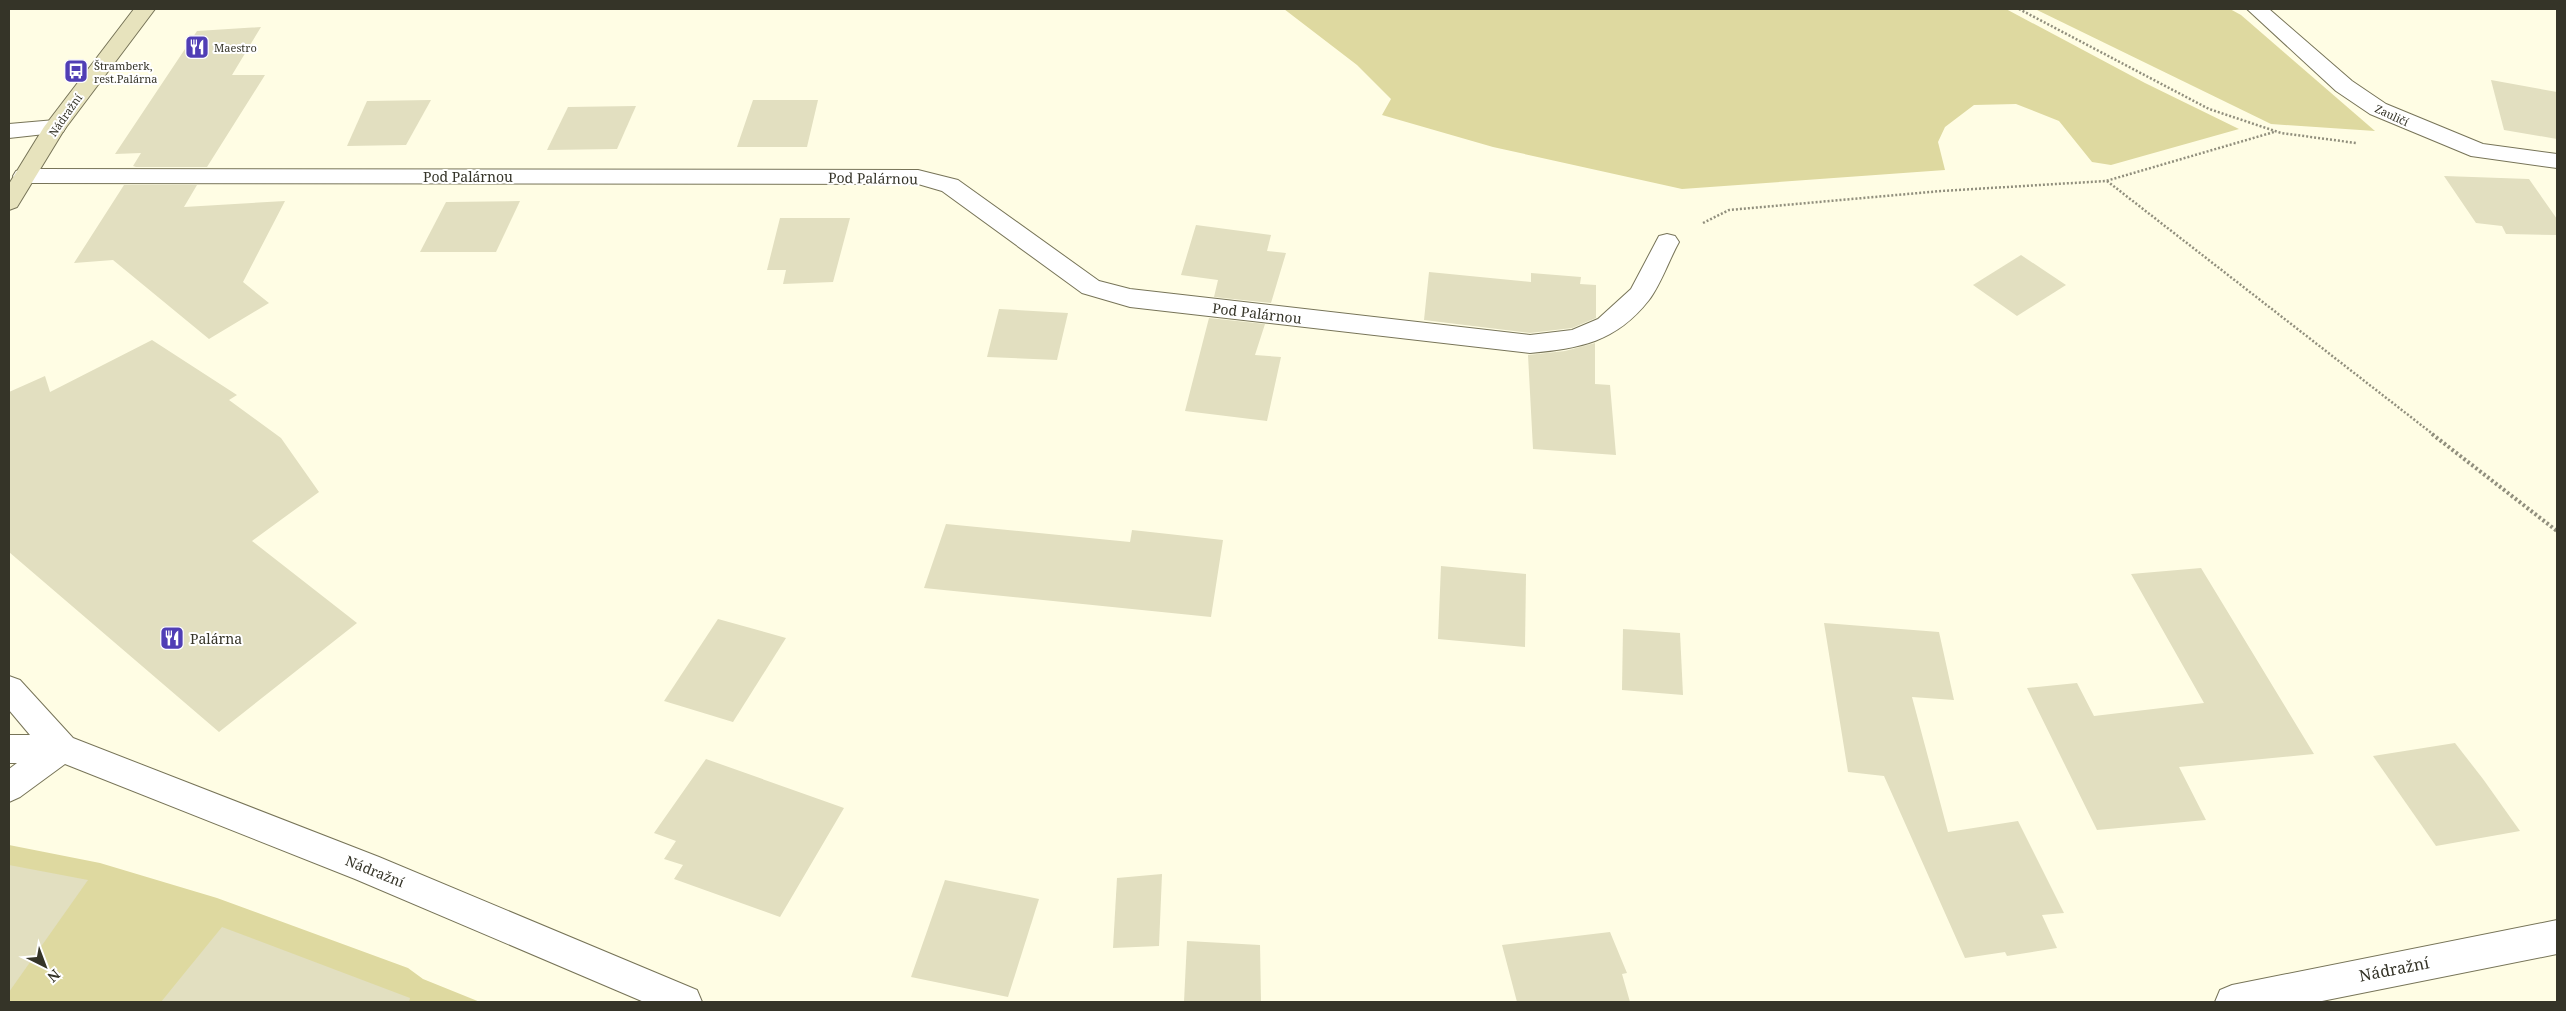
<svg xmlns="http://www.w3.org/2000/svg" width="2566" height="1011" viewBox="0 0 2566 1011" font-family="'Noto Serif',serif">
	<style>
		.green { fill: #ded9a0 }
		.building { fill: #e2dfc0 }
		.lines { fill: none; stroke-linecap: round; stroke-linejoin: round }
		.service-casing { stroke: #777458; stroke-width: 2 }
		.minor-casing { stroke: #777458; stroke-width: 2 }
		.secondary-casing { stroke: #777458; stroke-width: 2 }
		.path-far1 { stroke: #918f7d; stroke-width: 2.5; stroke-dasharray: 2 2; stroke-linecap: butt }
		.path { stroke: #918f7d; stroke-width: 4; stroke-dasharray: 2.5 2.5; stroke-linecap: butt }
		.service { fill: #fff; fill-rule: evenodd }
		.minor { fill: #fff; fill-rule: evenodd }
		.secondary { fill: #e7e3bd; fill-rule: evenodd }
		.labels { text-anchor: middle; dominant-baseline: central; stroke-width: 4; stroke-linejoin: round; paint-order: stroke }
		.far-poi-label { font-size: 11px; fill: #353428; stroke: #fff; text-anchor: start }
		.far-street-label { font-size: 11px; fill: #353428; stroke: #fff }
		.street-label { font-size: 14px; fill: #353428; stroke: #fff }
		.poi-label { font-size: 14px; fill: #353428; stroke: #fff; text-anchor: start }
		.near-street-label { font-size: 16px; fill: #353428; stroke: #fff }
	</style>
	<rect width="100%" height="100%" fill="#fffde4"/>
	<g class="green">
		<path d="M1284,9H2006L2145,83L2239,129L2111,165L2092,162L2059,121L2016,104L1974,105L1945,127L1938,142L1945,170L1682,189L1493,147L1382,115L1391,99L1357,65Z"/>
		<path d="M2035,9H2230L2241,15L2375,131L2271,124Z"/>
		<path d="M9,845L100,863L217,898L408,968L423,979L480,1002H9Z"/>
	</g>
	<g class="building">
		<path d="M261,27L232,75H265L207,167H136L133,166L141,153L115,154L197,31Z"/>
		<path d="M2491,80L2557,92V139L2504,130Z"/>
		<path d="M431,100L406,145L347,146L367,101Z"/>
		<path d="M753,100H818L807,147H737Z"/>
		<path d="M636,106L617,149L547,150L568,107Z"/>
		<path d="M2444,176L2529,179L2557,219V235L2506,234L2502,226L2476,223Z"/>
		<path d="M124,185H197L184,207L285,201L243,282L269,303L209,339L113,260L74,263Z"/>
		<path d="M520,201L496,252H420L446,202Z"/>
		<path d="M780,218H850L833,282L783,284L786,270H767Z"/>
		<path d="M1196,225L1271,235L1267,251L1286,253L1271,303L1214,297L1218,280L1181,275Z"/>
		<path d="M2021,255L2066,285L2017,316L1973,285Z"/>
		<path d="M1429,272L1531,282V273L1581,277L1580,284L1596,285V318L1572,328L1530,333L1424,320Z"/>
		<path d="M999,309L1068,313L1057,360L987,357Z"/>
		<path d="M1209,318L1265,324L1255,355L1281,357L1267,421L1185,411Z"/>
		<path d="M152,340L237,395L229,400L281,438L319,492L252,541L357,623L219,732L9,552V392L45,376L50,392Z"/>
		<path d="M1595,343V384L1610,385L1616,455L1533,449L1528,355L1565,351Z"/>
		<path d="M946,524L1130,542L1132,530L1223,540L1211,617L924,588Z"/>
		<path d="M1441,566L1526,574L1525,647L1438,639Z"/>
		<path d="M2201,568L2314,754L2179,767L2206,820L2097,830L2027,688L2077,683L2094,716L2204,703L2131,574Z"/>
		<path d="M718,619L786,638L733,722L664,701Z"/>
		<path d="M1824,623L1939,632L1954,700L1912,697L1948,832L2018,821L2064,913L2042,915L2057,948L2007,956L2005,952L1965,958L1884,776L1848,772Z"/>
		<path d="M1623,629L1680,633L1683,695L1622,690Z"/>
		<path d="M2455,743L2483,779L2520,831L2436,846L2373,756Z"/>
		<path d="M706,759L844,808L780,917L674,879L683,865L664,859L676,841L654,833Z"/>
		<path d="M9,865L88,880L9,992Z"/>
		<path d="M1162,874L1159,946L1113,948L1117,878Z"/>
		<path d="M945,880L1039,899L1008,997L911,977Z"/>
		<path d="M222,927L410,998L409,1002H161Z"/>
		<path d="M1610,932L1627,973L1622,974L1630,1002H1517L1502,945Z"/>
		<path d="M1187,941L1260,945L1261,1002H1184Z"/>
	</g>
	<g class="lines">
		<g class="service-casing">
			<g id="service">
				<path d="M2247,9H2269L2352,81L2386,104L2483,144L2557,154V168L2471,156L2370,114L2336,91Z"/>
				<path d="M55,120L63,122L66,127L63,132L9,138V124Z"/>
			</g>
		</g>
		<g class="minor-casing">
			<g id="minor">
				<path d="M24,169L918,170L958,180L1099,281L1130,289L1530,335L1572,330L1598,319L1631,289L1659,236L1667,234L1675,236L1679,242C1669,260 1661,284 1649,300C1615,343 1580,348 1530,353L1130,307L1082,293L942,191L918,184L24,183L16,181L13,176L16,171Z"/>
				<path d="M9,676L20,680L73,738L379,857L697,990L702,1002H644L355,879L65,764L20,797L9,802V769L17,763H9V735H30L9,710Z"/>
				<path d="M2557,920V954L2317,1002H2215L2220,990L2232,985Z"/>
			</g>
		</g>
		<g class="secondary-casing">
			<path id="secondary" d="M134,9H155L64,130L17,207L9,210V184L44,127Z"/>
		</g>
		<g class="path-far1">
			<path d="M2019,9L2209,109L2281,133L2356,143"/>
			<path d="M2107,181L2434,435"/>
			<path d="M1703,223L1729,210L1941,191L2106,181L2274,132"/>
		</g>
		<path class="path" d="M2432,434L2557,531"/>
		<use href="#service" class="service"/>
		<use href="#minor" class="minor"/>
		<use href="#secondary" class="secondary"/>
	</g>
	<defs>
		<g id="restaurant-square" transform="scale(1.25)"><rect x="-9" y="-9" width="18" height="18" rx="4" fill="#503eb5" stroke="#fff"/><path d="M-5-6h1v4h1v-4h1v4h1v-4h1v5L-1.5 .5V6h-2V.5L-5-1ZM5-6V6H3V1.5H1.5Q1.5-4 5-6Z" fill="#fff"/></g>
		<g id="bus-square" transform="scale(1.25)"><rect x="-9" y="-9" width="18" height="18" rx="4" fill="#503eb5" stroke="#fff"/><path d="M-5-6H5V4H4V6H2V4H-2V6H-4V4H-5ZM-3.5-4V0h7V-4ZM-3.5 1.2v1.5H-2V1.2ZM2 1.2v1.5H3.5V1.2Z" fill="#fff"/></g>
	</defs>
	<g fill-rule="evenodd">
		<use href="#restaurant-square" x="197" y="47"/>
		<use href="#bus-square" x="76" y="71"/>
		<use href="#restaurant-square" x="172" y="638"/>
	</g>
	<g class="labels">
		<g class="far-poi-label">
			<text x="214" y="47">Maestro</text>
			<text x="94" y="65">Štramberk,<tspan x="94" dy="13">rest.Palárna</tspan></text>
		</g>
		<g class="far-street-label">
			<text transform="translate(65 115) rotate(-55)">Nádražní</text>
			<text transform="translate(2392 115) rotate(25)">Zauličí</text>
		</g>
		<g class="street-label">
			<text x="468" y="176">Pod Palárnou</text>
			<text transform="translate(873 178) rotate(1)">Pod Palárnou</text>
			<text transform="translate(1257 313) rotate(7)">Pod Palárnou</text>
			<text transform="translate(375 871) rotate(22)">Nádražní</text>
		</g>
		<g class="poi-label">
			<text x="190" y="638">Palárna</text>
		</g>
		<g class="near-street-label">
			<text transform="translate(2394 969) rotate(-11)">Nádražní</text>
		</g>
	</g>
	<rect width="2566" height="1011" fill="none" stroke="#353428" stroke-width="20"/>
	<g transform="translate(45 966) rotate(138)" stroke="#ffffff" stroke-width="4" paint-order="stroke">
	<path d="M0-4L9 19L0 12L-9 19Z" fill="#353428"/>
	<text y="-8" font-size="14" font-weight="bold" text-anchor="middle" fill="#353428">N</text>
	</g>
</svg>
